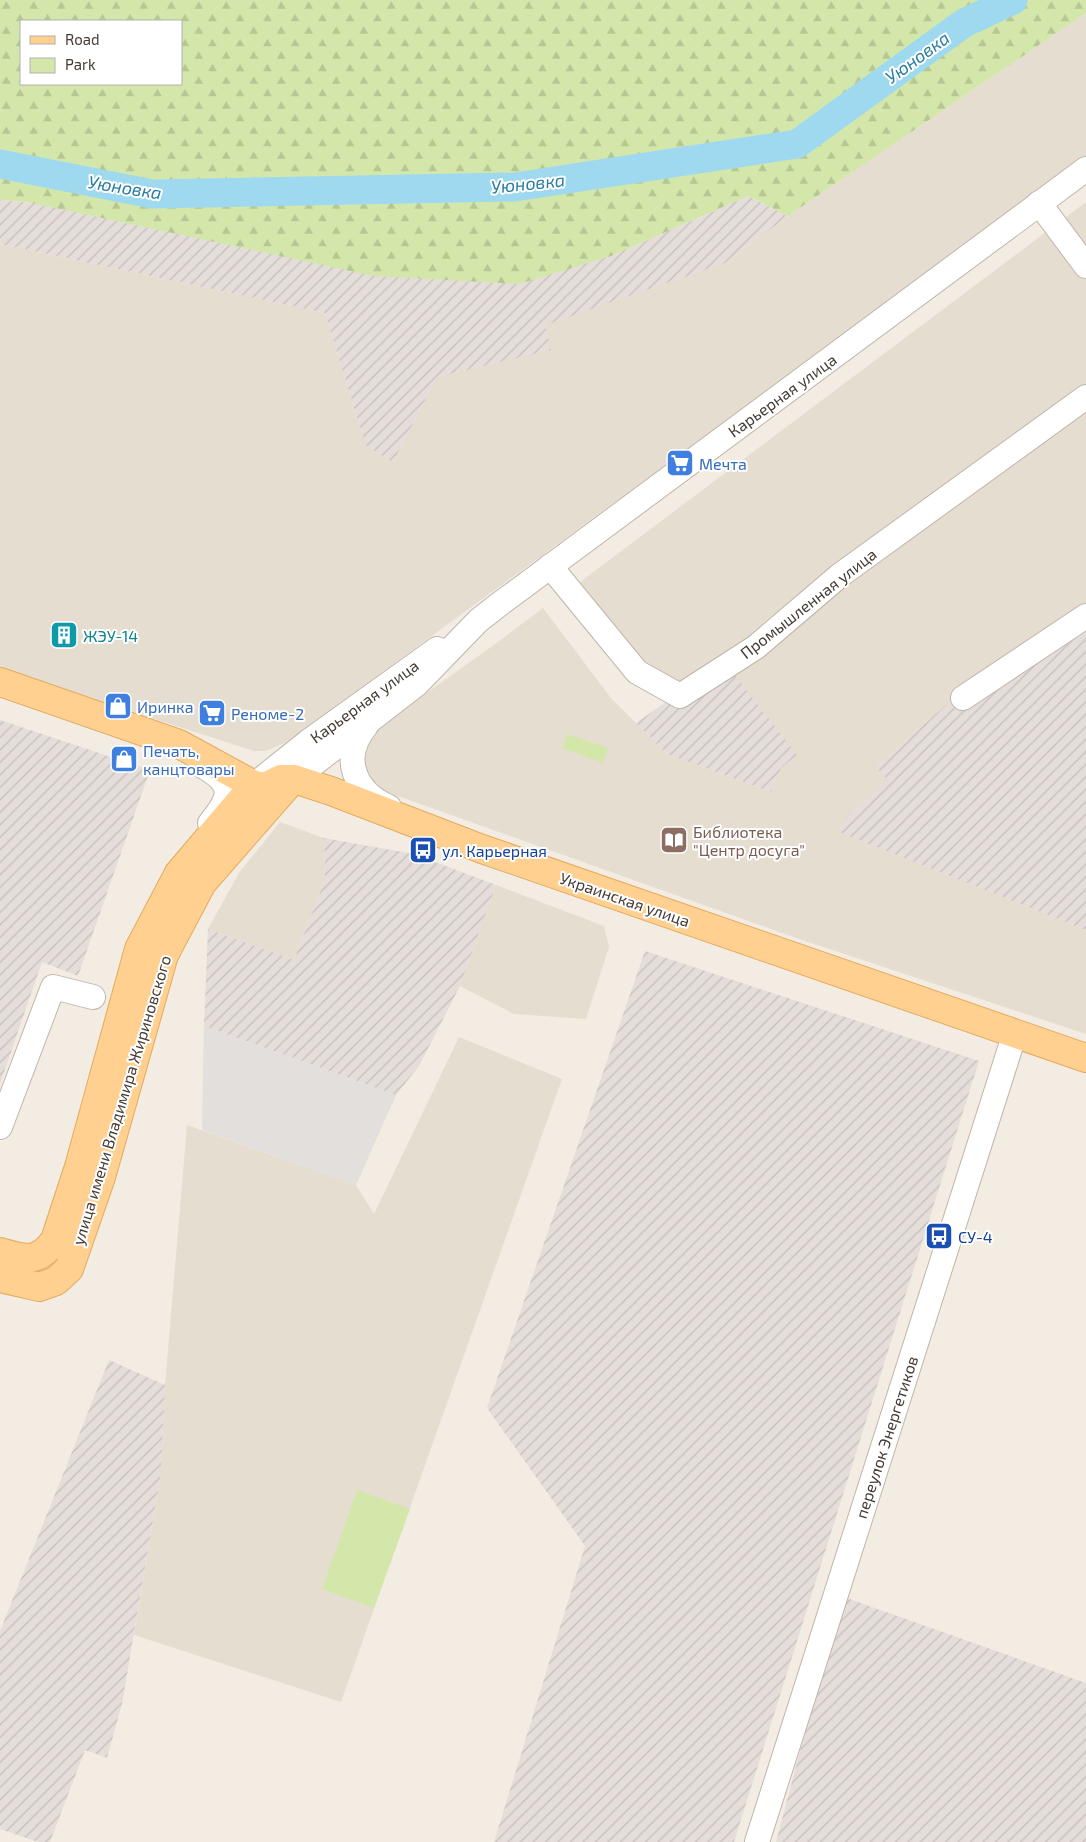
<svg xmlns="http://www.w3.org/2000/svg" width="1086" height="1842" viewBox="0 0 1086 1842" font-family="'Exo 2',sans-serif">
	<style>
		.residential { fill: #e6ddd1 }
		.industrial { fill: url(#industrial-furrows) }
		.forest { fill: url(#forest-firs); fill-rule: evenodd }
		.green { fill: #d4e7ab }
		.parking { fill: #e2dfdc }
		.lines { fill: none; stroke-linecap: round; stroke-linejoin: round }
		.river { stroke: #9ed9f0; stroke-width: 29 }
		.minor-casing { stroke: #c0b5a9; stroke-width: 26 }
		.major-casing { stroke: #e4ab5f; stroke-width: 30 }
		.minor { stroke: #fff; stroke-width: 24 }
		.major { stroke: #ffd08f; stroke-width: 28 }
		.labels { text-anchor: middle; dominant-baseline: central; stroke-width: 4; stroke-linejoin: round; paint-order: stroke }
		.street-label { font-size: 16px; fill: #443b34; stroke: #fff }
		.shop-label { font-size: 16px; fill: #366cbe; stroke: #fff; text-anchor: start }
		.culture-label { font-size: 16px; fill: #0d838f; stroke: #fff; text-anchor: start }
		.education-label { font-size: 16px; fill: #785e54; stroke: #fff; text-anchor: start }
		.transit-label { font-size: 16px; fill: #164399; stroke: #fff; text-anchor: start }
		.water-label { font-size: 18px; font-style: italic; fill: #2a7ea0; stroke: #fff }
	</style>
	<defs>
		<pattern id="industrial-furrows" width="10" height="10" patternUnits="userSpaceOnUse" patternTransform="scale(1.25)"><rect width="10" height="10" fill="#e4ddd9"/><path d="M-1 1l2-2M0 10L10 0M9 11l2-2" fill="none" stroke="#c5bfbb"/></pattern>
		<pattern id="forest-firs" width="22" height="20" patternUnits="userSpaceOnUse" patternTransform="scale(1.25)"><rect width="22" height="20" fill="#d4e7ab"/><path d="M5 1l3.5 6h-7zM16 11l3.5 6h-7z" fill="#b7c794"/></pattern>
	</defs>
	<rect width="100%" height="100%" fill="#f2ece3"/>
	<g class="residential">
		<path d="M1086,13V158L285,743L265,751H254L0,669V244L325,313L364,440L393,462L437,377L550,350L544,325L725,263L788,216Z"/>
		<path d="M1086,202V604L984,671L877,766L889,780L844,819L839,831L1086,930V1034L802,940L381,790L372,782L363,767L366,741L376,729L491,647L543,608L611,698L667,754L771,792L781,768L680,691L644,667L576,585Z"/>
		<path d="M280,822L324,838L325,879L294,960L208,929L239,873Z"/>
		<path d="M496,885L604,926L609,947L586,1019L514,1014L460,986Z"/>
		<path d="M459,1037L562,1079L341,1702L134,1635L161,1473L165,1385L187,1125L356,1185L374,1214Z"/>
	</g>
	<g class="industrial">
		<path d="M748,196L788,216L725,263L545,325L551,350L437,377L393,462L362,443L364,440L325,313L0,244V200L611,256Z"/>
		<path d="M1086,604V930L839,832L844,819L888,780L876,767L984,671Z"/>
		<path d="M724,661L797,755L781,768L771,792L667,754L636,723Z"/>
		<path d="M0,720L150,770L78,976L42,962L0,1084Z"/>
		<path d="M324,838L414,854L496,885L460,986L419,1066L396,1095L204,1026L208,929L294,960L325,879Z"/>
		<path d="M645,951L979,1061L734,1842H494L585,1546L487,1408Z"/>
		<path d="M109,1360L165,1385L161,1473L122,1704L107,1758L85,1750L50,1842H38L0,1829V1631Z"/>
		<path d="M841,1596L1086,1683V1842H776Z"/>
	</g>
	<path class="forest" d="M0,0H1086V13L788,216L748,196L611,256L519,284L374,276L27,202L0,200ZM21,21H181V84H21Z"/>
	<g class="green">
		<path d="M567,734L608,748L603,763L562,748Z"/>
		<path d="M357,1490L410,1509L374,1608L322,1589Z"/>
	</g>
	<path class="parking" d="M204,1026L396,1095L356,1185L202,1130Z"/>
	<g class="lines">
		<path class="river" d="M0,164L152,194L515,187L797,144L964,23L1013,0"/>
		<g class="minor-casing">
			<g id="minor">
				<path d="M1039,203L1086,266"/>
				<path d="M550,566L637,672L680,696L756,647L839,576L1086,397"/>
				<path d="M963,698L1086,616"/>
				<path d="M366,726C340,757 354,792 389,807"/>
				<path d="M201,765C234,784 233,795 210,823"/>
				<path d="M294,779L417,684L478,621L497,606L1086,169"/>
				<path d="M254,785L309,741L437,649"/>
				<path d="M0,1127L53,987L93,997"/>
				<path d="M757,1842L1015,1033"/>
			</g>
		</g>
		<g class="major-casing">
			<g id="major">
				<path d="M0,682L179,744L254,785L265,787L281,779H294L331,791L482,849L1086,1058"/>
				<path d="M0,1252C25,1259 38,1264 55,1240L79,1167L139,949L179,873L254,785"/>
				<path d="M0,1278L39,1287L56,1281L69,1269L101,1177L164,955L202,883L293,779"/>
			</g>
		</g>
		<use href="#minor" class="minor"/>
		<use href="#major" class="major"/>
	</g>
	<defs>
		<g id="supermarket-square" transform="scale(1.4375)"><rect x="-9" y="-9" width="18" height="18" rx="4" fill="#3f7fe0" stroke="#fff"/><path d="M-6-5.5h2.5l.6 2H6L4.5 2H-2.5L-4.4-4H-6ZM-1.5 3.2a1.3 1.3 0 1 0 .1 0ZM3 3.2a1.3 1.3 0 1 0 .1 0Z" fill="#fff"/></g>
		<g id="building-square" transform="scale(1.4375)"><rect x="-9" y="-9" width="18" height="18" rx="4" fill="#0f9aa8" stroke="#fff"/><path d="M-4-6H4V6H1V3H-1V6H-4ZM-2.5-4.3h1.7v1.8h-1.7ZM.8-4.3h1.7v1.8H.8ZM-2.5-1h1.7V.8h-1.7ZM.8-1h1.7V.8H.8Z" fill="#fff"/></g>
		<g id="shop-square" transform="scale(1.4375)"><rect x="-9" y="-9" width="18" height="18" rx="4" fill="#3f7fe0" stroke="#fff"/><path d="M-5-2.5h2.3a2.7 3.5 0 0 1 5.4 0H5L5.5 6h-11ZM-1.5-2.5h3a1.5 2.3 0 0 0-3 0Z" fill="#fff"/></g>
		<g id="library-square" transform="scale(1.4375)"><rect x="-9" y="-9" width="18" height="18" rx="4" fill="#8d6e63" stroke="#fff"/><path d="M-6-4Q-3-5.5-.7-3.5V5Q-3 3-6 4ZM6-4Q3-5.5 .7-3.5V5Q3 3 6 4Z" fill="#fff"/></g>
		<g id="bus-square" transform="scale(1.4375)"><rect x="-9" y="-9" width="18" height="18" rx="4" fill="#1a4fb4" stroke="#fff"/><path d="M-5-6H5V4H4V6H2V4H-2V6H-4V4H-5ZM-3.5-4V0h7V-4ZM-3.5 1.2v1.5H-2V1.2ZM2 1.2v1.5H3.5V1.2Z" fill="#fff"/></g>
	</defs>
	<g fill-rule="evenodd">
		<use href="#supermarket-square" x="680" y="463"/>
		<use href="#building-square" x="64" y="635"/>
		<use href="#shop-square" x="118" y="706"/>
		<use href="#supermarket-square" x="212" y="713"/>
		<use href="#shop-square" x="124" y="759"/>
		<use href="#library-square" x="674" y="840"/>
		<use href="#bus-square" x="423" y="850"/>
		<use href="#bus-square" x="939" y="1236"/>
	</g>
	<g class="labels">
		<g class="street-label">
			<text transform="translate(782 395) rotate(-36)">Карьерная улица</text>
			<text transform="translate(808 603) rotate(-38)">Промышленная улица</text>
			<text transform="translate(364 701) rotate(-36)">Карьерная улица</text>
			<text transform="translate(625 899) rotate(19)">Украинская улица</text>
			<text transform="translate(121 1100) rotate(-73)">улица имени Владимира Жириновского</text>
			<text transform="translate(886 1437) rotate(-72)">переулок Энергетиков</text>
		</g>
		<g class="shop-label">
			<text x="699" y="463">Мечта</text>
			<text x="137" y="706">Иринка</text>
			<text x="231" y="713">Реноме-2</text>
			<text x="143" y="750">Печать,<tspan x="143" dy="18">канцтовары</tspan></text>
		</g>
		<g class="culture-label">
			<text x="83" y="635">ЖЭУ-14</text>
		</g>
		<g class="education-label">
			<text x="693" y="831">Библиотека<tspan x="693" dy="18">"Центр досуга"</tspan></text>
		</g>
		<g class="transit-label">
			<text x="442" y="850">ул. Карьерная</text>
			<text x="958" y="1236">СУ-4</text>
		</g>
		<g class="water-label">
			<text transform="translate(917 57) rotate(-36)">Уюновка</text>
			<text transform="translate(528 183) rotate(-6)">Уюновка</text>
			<text transform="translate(125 187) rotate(9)">Уюновка</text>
		</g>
	</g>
	<rect x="20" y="20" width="162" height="65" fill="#ffffff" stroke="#b4b1ae"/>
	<rect x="30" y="36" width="25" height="8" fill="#ffd08f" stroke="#b4b1ae"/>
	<text x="65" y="45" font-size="15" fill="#443b34">Road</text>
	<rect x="30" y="58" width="25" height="15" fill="#d4e7ab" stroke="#b4b1ae"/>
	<text x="65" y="70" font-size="15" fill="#443b34">Park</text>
</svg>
